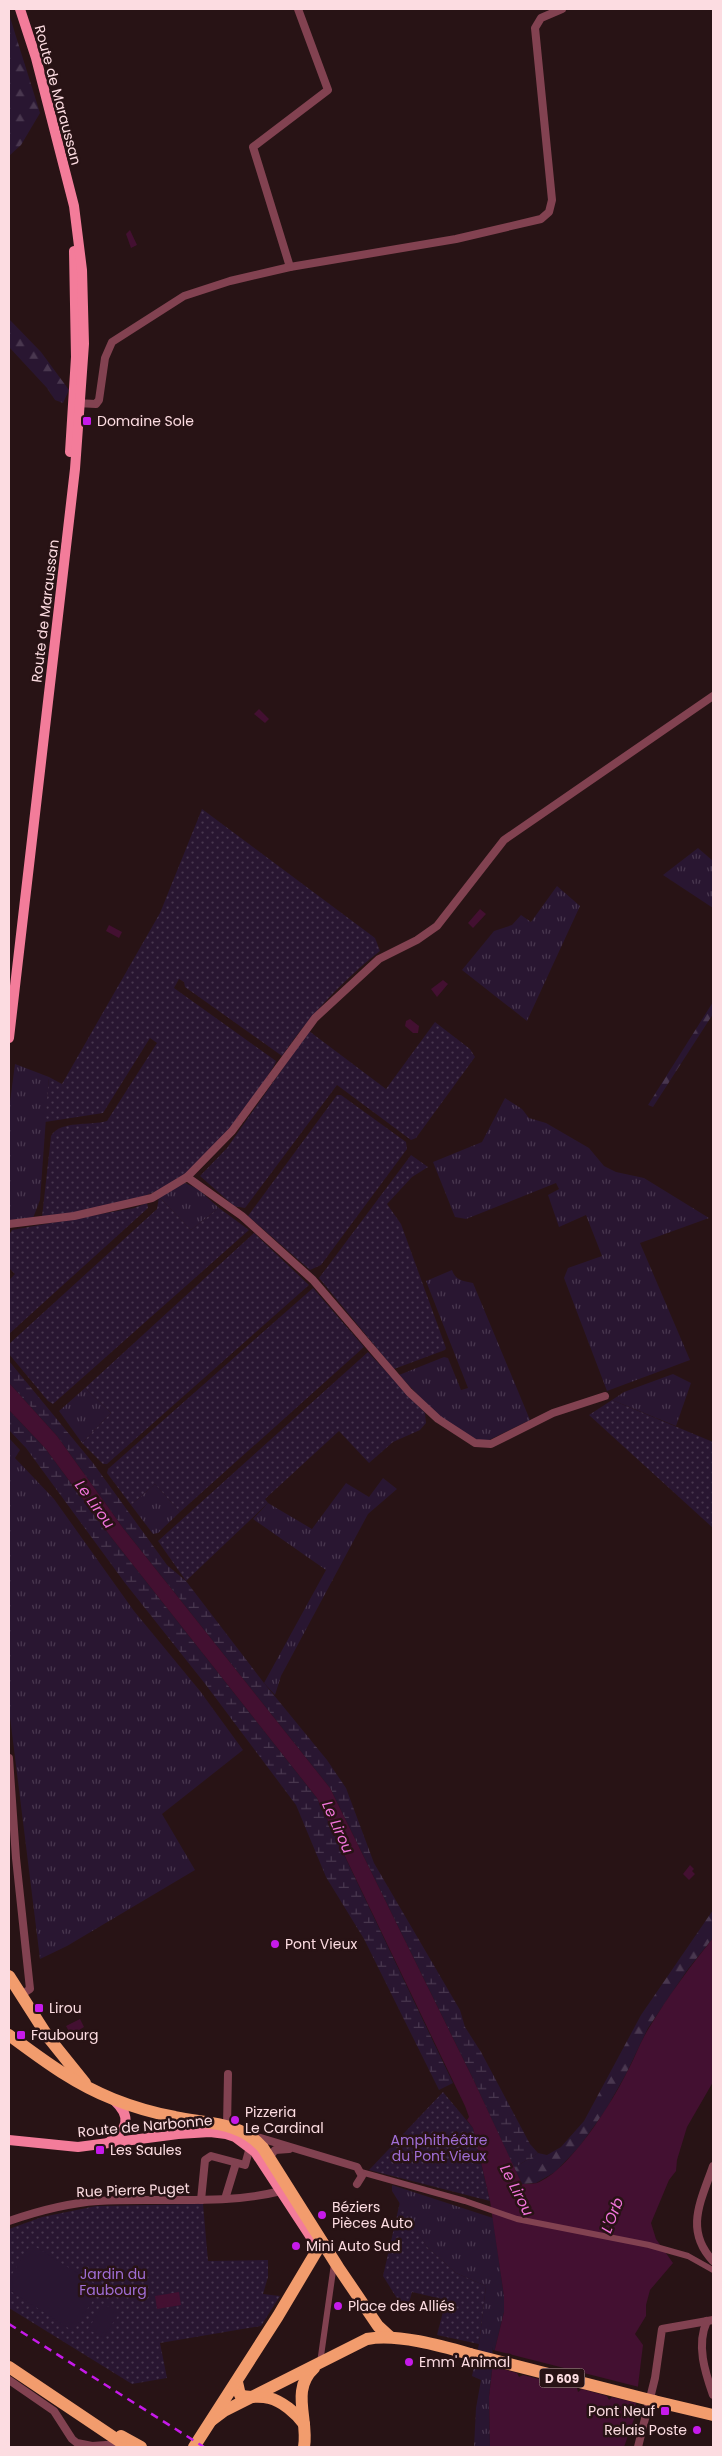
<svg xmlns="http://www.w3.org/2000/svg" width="722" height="2456" viewBox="0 0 722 2456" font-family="Poppins,sans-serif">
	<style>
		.grass { fill: url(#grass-tufts) }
		.forest { fill: url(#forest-firs) }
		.wetland { fill: url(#wetland-marsh) }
		.park { fill: url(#park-dots) }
		.pitch { fill: #291631 }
		.water { fill: #431031 }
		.pier { fill: #281315 }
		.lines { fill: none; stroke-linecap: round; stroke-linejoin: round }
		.pedestrian { stroke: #824251; stroke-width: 6 }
		.minor { stroke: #824251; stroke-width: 8 }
		.secondary { stroke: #f37c9a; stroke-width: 10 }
		.primary { stroke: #f29c6d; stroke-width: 12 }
		.rail { stroke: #c61aea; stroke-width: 2.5; stroke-dasharray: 8 6; stroke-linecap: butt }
		.primary-bridge { stroke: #f29c6d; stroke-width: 12 }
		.poi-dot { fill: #c61aea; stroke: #281315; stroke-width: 2 }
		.labels { text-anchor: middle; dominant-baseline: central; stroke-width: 5; stroke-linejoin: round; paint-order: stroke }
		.shield { fill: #281315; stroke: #bca0a4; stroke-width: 1 }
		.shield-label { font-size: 12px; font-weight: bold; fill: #fcdce1 }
		.street-label { font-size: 14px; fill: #fcdce1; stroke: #281315 }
		.poi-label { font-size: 14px; fill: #fcdce1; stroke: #281315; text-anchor: start }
		.park-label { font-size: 14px; fill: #a06ed6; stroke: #281315 }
		.water-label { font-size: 15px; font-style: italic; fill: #f274db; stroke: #281315 }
	</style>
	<defs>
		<pattern id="grass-tufts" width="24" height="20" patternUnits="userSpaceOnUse" patternTransform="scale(1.25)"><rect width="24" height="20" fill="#291631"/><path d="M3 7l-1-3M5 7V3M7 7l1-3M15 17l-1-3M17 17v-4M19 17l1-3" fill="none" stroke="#49374f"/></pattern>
		<pattern id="forest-firs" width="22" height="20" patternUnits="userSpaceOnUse" patternTransform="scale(1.25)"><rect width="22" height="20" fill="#291631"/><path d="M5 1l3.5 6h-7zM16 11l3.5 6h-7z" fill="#49374f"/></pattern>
		<pattern id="wetland-marsh" width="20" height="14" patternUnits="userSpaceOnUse" patternTransform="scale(1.25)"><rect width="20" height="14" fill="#291631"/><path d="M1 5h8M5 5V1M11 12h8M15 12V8" fill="none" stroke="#49374f"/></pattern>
		<pattern id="park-dots" width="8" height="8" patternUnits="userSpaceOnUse" patternTransform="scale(1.25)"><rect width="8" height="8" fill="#291631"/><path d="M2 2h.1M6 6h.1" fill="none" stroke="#49374f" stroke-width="1.8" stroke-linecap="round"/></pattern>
	</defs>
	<rect width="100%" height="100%" fill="#281315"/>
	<g class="grass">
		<path d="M698,848L713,861V908L663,875Z"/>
		<path d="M557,886L580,906L527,1021L462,970L494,931L512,925L521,915L531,922Z"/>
		<path d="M15,1064L49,1077L40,1200L33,1218L9,1222V1109Z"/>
		<path d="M505,1098L522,1109L529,1118L546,1123L589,1148L604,1166L616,1172L644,1178L709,1218L640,1243L690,1360L607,1391L564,1278L568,1268L602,1256L586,1215L559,1227L548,1195L559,1189L556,1183L466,1219L455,1217L433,1162L482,1142Z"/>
		<path d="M185,1183L198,1189L219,1208L191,1230L159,1197Z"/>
		<path d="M452,1270C455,1280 463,1281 473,1283L530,1420L481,1444L435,1413L399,1375L444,1357L448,1358L461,1390L468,1388L426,1281Z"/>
		<path d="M673,1374L691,1383L676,1426L612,1400L624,1392Z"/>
		<path d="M85,1388L111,1413L82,1443L59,1411Z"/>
		<path d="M9,1438L20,1450L15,1458L54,1499L134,1611L200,1691L243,1750L162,1814L195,1870L67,1946L40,1959L9,1709Z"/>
		<path d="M383,1478L397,1489L368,1514L281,1676L275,1695L264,1683L326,1570L253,1519L268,1503L312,1529L346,1483L369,1497Z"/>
		<path d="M155,1484L180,1512L158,1533L153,1534L131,1505Z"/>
		<path d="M392,2185L493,2218L504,2296V2312L494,2353L489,2397L490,2447H474L476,2408L481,2380L472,2376L479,2344L486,2286L456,2273L427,2247L392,2191Z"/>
	</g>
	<g class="forest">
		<path d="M9,14L40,113L21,145L9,156Z"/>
		<path d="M9,319L41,352L69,390L63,403L55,400L47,388L9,347Z"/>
		<path d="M713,1002V1014L653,1107L648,1105Z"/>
		<path d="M713,1910V1938L688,1969L648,2028L626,2074L605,2111L579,2147L555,2172L536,2183L522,2184L514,2168L538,2153L547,2155L561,2147L584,2121L641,2015Z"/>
	</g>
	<g class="wetland">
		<path d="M9,1361L93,1463L167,1565L186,1581L264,1683L327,1760L346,1788L374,1863L460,2010L465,2027L481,2052L530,2144L538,2153L514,2168L474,2081L330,1788L123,1528L57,1436L9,1383Z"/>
		<path d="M9,1410L45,1448L111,1537L317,1798L453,2083L439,2090L364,1939L326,1877L296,1805L206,1685L125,1583L26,1448L9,1430Z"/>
	</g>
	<g class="park">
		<path d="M202,809L375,938L380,951C341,982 310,1015 282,1056L185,987L184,982L179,979L174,988L276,1061L274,1066C243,1114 204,1174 147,1195C114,1208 77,1213 42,1217L51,1136C60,1120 91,1126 107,1121L157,1043L150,1038L103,1113L45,1122L49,1077L62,1084L160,913Z"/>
		<path d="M435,1022L470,1049L475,1057L416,1138L411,1140L337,1085L245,1208L234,1206L200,1176L227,1148L309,1031L386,1089Z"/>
		<path d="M337,1095H341L406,1142L407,1149L321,1265L310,1270L248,1216Z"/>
		<path d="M411,1155L428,1167L412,1177L387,1204L401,1224L446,1348L445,1350L394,1369L319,1278Z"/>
		<path d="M159,1197L191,1230L219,1208L249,1230L53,1404L48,1401L9,1354V1344L157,1209Z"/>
		<path d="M147,1203L148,1208L9,1334V1280L15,1274L9,1268V1235L12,1230L134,1208Z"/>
		<path d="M254,1233L309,1285L107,1464H103L82,1443L111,1413L85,1388Z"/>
		<path d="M313,1288L364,1347L180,1512L155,1484L131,1505L107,1473L108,1469Z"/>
		<path d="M368,1352L425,1413L426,1423L420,1430L393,1442L369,1463L339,1431L265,1499L268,1503L186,1581L158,1541Z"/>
		<path d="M612,1400L713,1442V1528L589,1415Z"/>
		<path d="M443,2092L473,2128L490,2201L369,2170Z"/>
		<path d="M400,2202L427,2247L456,2273L486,2286L479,2344L437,2335L446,2300L412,2292L409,2303L398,2300L383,2276Z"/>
		<path d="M203,2204L208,2261L268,2260V2277L263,2294L280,2296L261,2326L160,2343L167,2378L132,2384L9,2308V2229L42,2217L96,2206Z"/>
	</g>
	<g class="pitch">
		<path d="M31,2244L101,2288L73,2331L9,2290V2279Z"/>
		<path d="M104,2304L119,2314L103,2338L88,2329Z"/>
	</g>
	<g class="water">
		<path d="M130,230L137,245L131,248L126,234Z"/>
		<path d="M259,709L269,719L265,723L254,714Z"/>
		<path d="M480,909L486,914L473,928L468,923Z"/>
		<path d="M109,925L122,932L119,938L106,931Z"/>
		<path d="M443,980L448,984L437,997L431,989Z"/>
		<path d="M410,1019L419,1026L418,1033H413L405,1026L406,1021Z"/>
		<path d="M9,1383L57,1436L123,1528L330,1788L474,2081L522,2184C527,2184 533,2184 537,2183C569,2171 612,2103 627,2072C635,2058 640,2042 649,2028C668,1996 690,1967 713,1938V2082L687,2127L677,2160L676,2171L669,2180L651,2223L656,2239L673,2263L650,2290L646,2305V2316L635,2334L643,2345L642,2353L634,2419L624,2447H490L489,2397L494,2353L504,2312V2296L490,2201L473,2128L467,2120L469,2117L465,2106L317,1798L111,1537L45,1448L9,1410Z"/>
		<path d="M690,1865L694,1869L692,1871L695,1874L689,1880L683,1874Z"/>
		<path d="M80,2019L84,2027L71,2035L66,2026Z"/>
		<path d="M179,2292L181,2305L157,2309L155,2296Z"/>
	</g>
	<path class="pier" d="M493,2347V2350L639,2387L637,2403L612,2397L609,2400L607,2396L582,2389L578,2392L577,2388L553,2382L549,2384L547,2381L523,2375L519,2377L517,2373L491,2366Z"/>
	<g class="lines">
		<g class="pedestrian">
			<path d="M361,2172L465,2201L517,2219L649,2245L688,2256L713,2270"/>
			<path d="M320,2363L334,2264"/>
		</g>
		<g class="minor">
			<path d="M290,267L253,147L328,90L298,9"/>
			<path d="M76,403L96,404L99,400L105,358L112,342L184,296L230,281L290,267L456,239L541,219L549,212L552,200L535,28L541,18L562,9"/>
			<path d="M187,1177L232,1131L315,1018L379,959L417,940L437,926L504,840L713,696"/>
			<path d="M9,1224L74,1216L152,1198L187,1177L242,1216L313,1280L409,1392L438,1419L475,1443L491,1444L553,1413L605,1396"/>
			<path d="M9,1758L16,1858L30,1989L21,1995"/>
			<path d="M227,2126L228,2074"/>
			<path d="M254,2136L357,2167L362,2176L357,2184"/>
			<path d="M271,2160V2155L275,2150L289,2149"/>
			<path d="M713,2166C701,2201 684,2230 713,2261"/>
			<path d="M225,2199L236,2163"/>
			<path d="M201,2200L205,2160L211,2156L245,2165L250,2147"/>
			<path d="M9,2221C38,2211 67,2203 98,2201C159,2197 221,2206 281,2191"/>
			<path d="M707,2321C696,2345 705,2372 713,2395"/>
			<path d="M9,2380L54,2411L72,2439L77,2443L92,2446L120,2444"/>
			<path d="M638,2447L655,2378L662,2329L713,2320"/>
		</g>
		<g class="secondary">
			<path d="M70,452L76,357L74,251"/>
			<path d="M9,1038L75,469L84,344L82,270L74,206L36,58L20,9"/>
			<path d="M9,2140L78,2147L178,2134L210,2132L226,2134L235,2137L255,2152L310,2236L314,2243L313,2255"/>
			<path d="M108,2143C127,2129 133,2118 114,2100"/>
		</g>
		<g class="primary">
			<path d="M9,1976L48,2037L85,2083"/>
			<path d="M9,2035C43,2060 73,2083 113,2099C133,2107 154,2113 175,2117C207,2124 240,2121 263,2148L338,2267L378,2326L390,2337"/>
			<path d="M9,2367L128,2447"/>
			<path d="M237,2382L240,2395C249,2399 259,2395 269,2398C282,2401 296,2413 304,2424"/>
			<path d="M654,2401L713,2415"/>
			<path d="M212,2420L224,2411L367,2339C396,2333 442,2346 470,2354"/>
			<path d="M121,2436L141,2447"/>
			<path d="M194,2447L278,2316L322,2242"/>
			<path d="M304,2447C309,2420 290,2390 314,2368"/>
		</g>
		<path class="rail" d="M9,2324L204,2447"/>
		<path class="primary-bridge" d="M470,2354L654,2401"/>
	</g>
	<g class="poi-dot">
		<rect x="82" y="416" width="10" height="10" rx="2.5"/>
		<circle cx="275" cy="1944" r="5"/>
		<rect x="34" y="2003" width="10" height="10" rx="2.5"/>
		<rect x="16" y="2030" width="10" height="10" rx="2.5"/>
		<circle cx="235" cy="2120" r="5"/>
		<rect x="95" y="2145" width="10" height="10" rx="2.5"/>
		<circle cx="322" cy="2215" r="5"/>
		<circle cx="296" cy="2246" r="5"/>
		<circle cx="338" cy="2306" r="5"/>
		<circle cx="409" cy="2362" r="5"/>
		<rect x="660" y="2406" width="10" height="10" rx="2.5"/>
		<circle cx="697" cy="2430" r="5"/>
	</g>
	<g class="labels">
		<rect class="shield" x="539.5" y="2368.5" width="45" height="19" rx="4"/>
		<g class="shield-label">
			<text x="562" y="2378">D 609</text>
		</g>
		<g class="street-label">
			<text transform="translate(58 95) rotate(75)">Route de Maraussan</text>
			<text transform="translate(45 611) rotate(-83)">Route de Maraussan</text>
			<text transform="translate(145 2126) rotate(-5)">Route de Narbonne</text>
			<text transform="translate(133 2190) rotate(-2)">Rue Pierre Puget</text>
		</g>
		<g class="poi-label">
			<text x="97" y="421">Domaine Sole</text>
			<text x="285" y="1944">Pont Vieux</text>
			<text x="49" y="2008">Lirou</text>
			<text x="31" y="2035">Faubourg</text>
			<text x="245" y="2112">Pizzeria<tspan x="245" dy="16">Le Cardinal</tspan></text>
			<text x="110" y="2150">Les Saules</text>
			<text x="332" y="2207">Béziers<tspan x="332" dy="16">Pièces Auto</tspan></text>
			<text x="306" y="2246">Mini Auto Sud</text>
			<text x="348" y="2306">Place des Alliés</text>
			<text x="419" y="2362">Emm' Animal</text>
			<text x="655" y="2411" text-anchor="end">Pont Neuf</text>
			<text x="687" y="2430" text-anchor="end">Relais Poste</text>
		</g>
		<g class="park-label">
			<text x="439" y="2140">Amphithéâtre<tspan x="439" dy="16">du Pont Vieux</tspan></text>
			<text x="113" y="2274">Jardin du<tspan x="113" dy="16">Faubourg</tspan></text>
		</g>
		<g class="water-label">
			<text transform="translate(95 1504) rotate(54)">Le Lirou</text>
			<text transform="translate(338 1827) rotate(66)">Le Lirou</text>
			<text transform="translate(517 2190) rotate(63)">Le Lirou</text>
			<text transform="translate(612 2215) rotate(-69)">L'Orb</text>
		</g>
	</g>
	<rect width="722" height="2456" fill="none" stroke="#fcdce1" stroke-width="20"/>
</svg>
